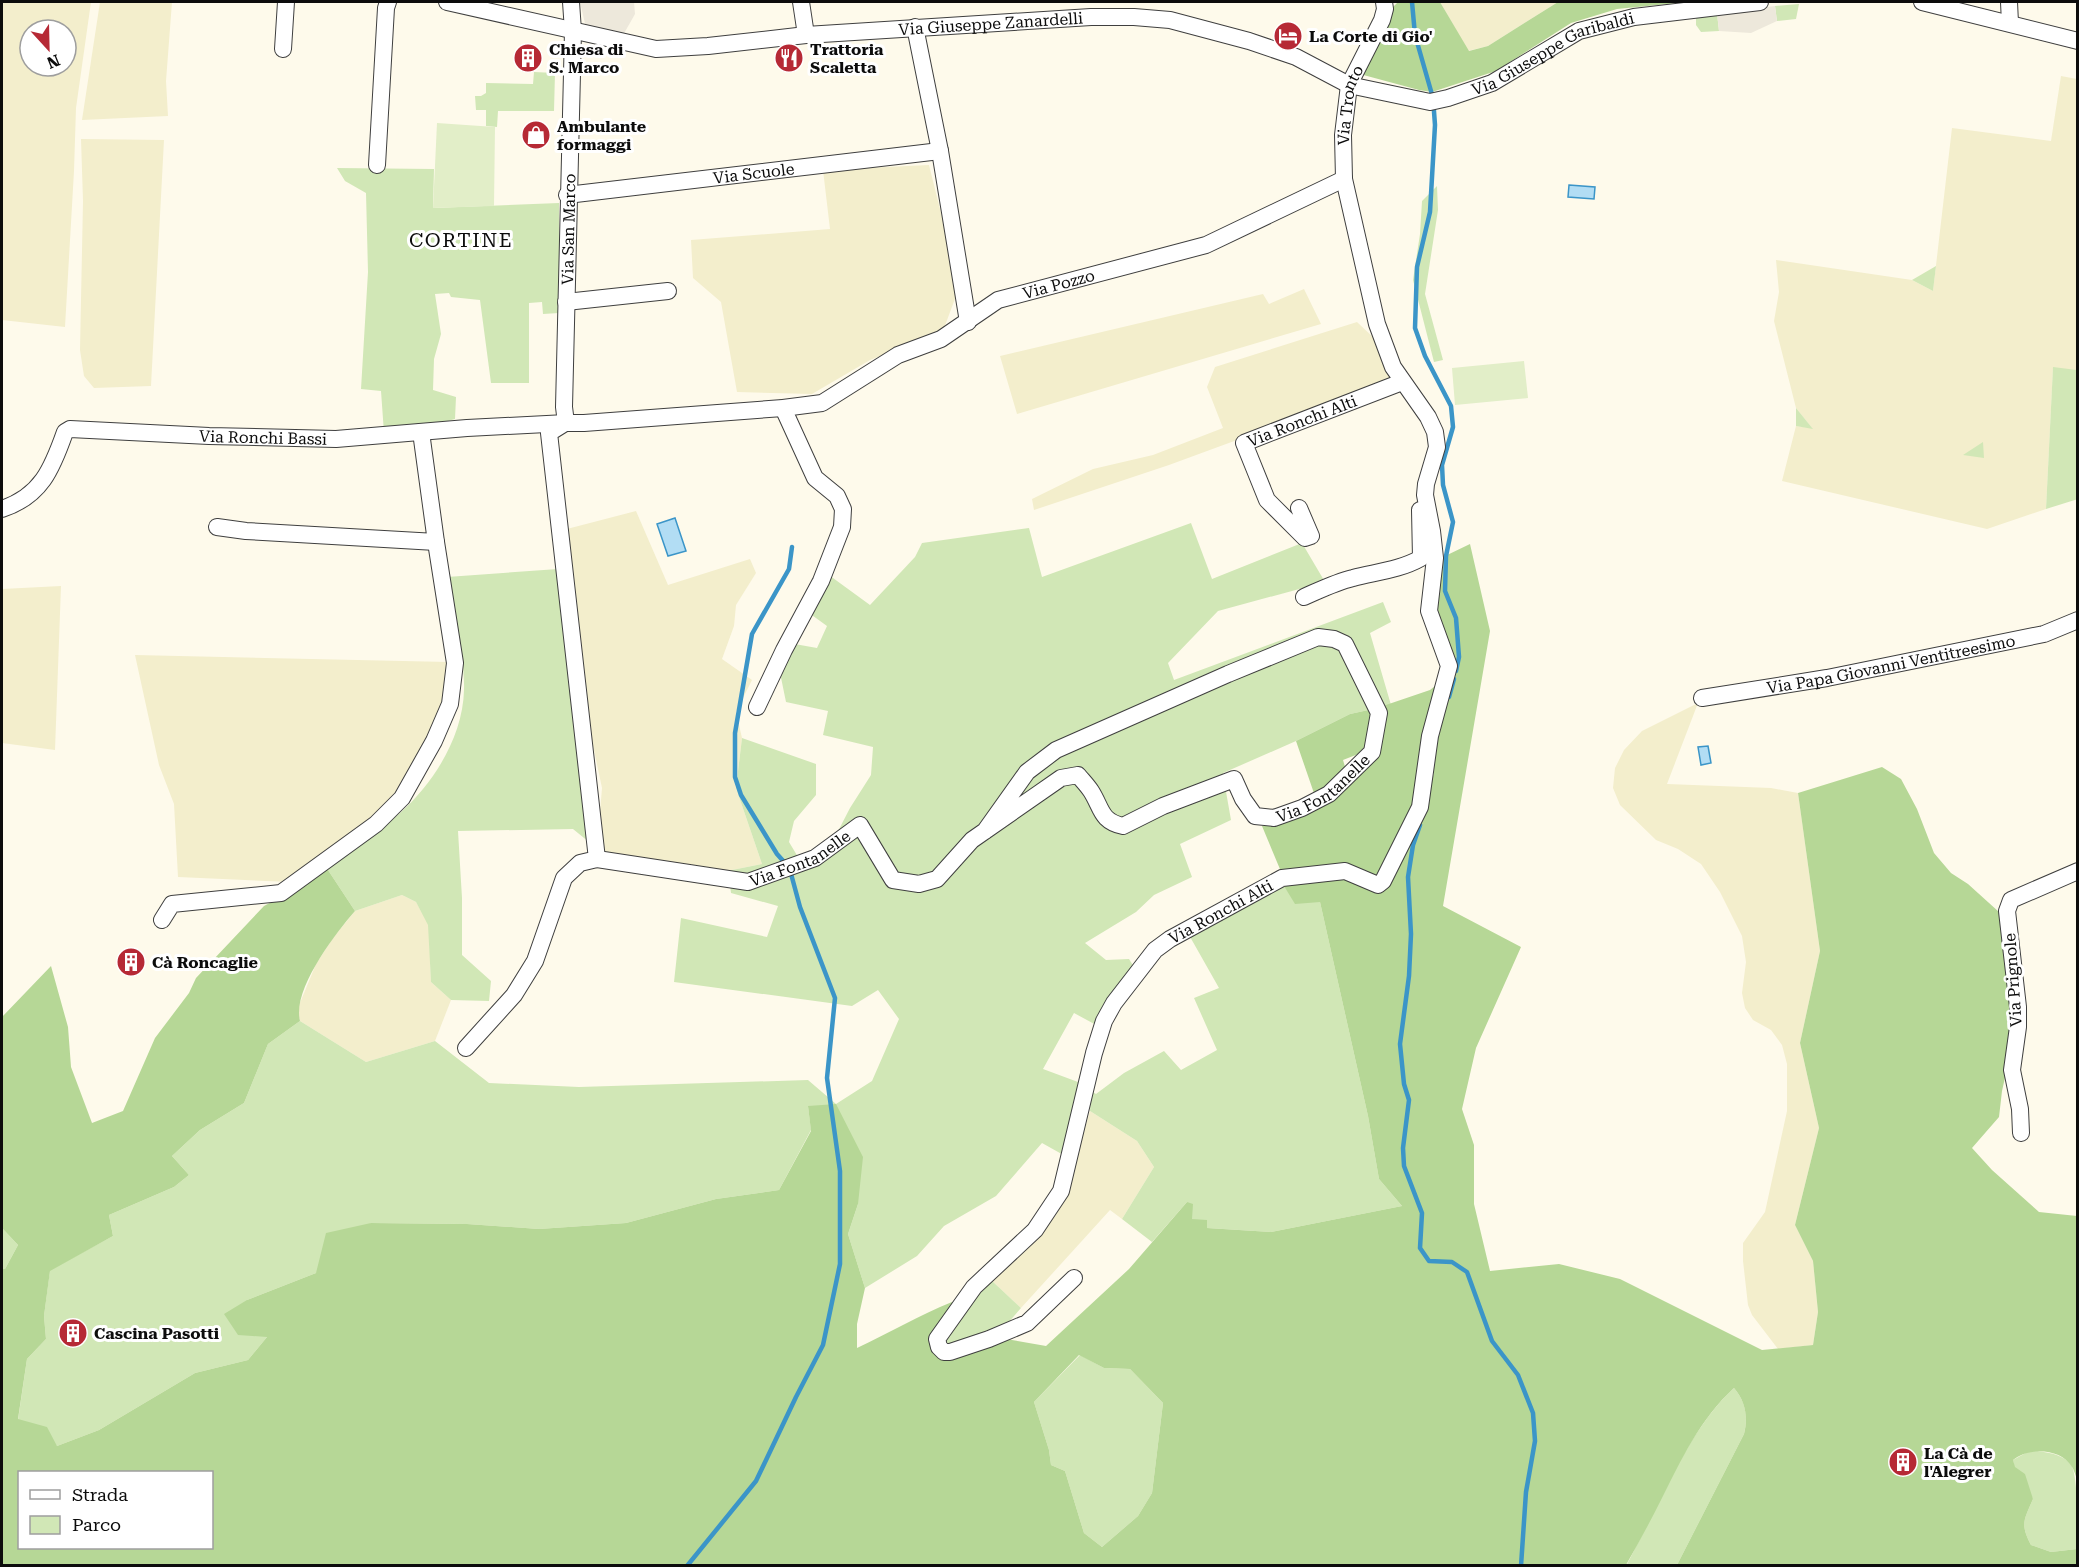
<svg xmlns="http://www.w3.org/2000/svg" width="2079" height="1567" viewBox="0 0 2079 1567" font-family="'Roboto Serif',serif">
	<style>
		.farmland { fill: #f3eecc; fill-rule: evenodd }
		.green { fill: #d1e7b6 }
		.forest { fill: #b6d796; fill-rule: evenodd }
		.pitch { fill: #e2eec8 }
		.plaza { fill: #ede8db }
		.water { fill: #b2ddf4; stroke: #3b95c8; stroke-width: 1.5 }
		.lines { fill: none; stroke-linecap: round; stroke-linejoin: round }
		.stream { stroke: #3b95c8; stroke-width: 4.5 }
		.minor-casing { stroke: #3f3f3f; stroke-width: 18 }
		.minor { stroke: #fff; stroke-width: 16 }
		.labels { text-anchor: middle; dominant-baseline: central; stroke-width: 6; stroke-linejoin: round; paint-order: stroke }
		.street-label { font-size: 16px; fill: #0c0c0c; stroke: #fff }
		.poi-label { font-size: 16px; font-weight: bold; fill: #0c0c0c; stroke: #fff; text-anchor: start }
		.quarter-label { font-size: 20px; letter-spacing: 1.5px; fill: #0c0c0c; stroke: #fff }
	</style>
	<rect width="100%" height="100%" fill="#fefaeb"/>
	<g class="farmland">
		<path d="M2,2H91L76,108L74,171L65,327L2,320ZM30,30H66V66H30Z"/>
		<path d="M100,2H172L166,81L168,116L82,120Z"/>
		<path d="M1440,2H1558L1488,46L1468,51Z"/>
		<path d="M2061,76L2077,79V370L2053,368L2046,509L1987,529L1782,481L1796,426L1812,428L1796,408L1774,321L1779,292L1776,260L1912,280L1933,291L1952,128L2051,141Z"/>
		<path d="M81,139L164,140L151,386L94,388L84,376L80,350L83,201Z"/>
		<path d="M929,165L951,253L956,296L943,331L870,360L812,394L737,392L721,302L693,278L691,240L830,229L823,170Z"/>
		<path d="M1304,289L1321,324L1017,414L1000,356L1263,294L1269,304Z"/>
		<path d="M1357,322L1374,338L1393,377L1237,440L1169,465L1034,510L1032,499L1093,469L1153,455L1223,428L1207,387L1215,367Z"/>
		<path d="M636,511L668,585L750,559L756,573L736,605L734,626L722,659L752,680L736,712L742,738L736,788L762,864L727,871L635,863L597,849L602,788L588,722L563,530Z"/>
		<path d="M61,586L55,750L2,743V589Z"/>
		<path d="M135,655L449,662V695L395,802L290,882L178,877L174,804L159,765Z"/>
		<path d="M1698,703L1667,784L1771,788L1798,793L1820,951L1800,1043L1819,1128L1795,1225L1813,1261L1818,1312L1813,1345L1778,1349L1752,1315L1748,1305L1743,1261V1243L1765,1212L1787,1111V1064L1782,1045L1771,1030L1753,1020L1745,1008L1742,993L1746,962L1742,936L1720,892L1701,864L1678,849L1656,840L1620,805L1613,788L1615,768L1624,750L1642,731Z"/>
		<path d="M402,895L416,902L429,925L431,982L451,1000L435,1041L366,1062L300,1021L297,1010L316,964L333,938L355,911Z"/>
		<path d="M1090,1111L1137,1141L1154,1167L1122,1219L1110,1210L1021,1308L990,1279L1039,1233L1056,1215L1067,1189Z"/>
	</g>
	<g class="green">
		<path d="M1799,4L1796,19L1777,21L1775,6Z"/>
		<path d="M1717,13L1719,31L1701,32L1696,25V16Z"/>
		<path d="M534,72L555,73L554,111H498L497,127L486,126V110H476L475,96H481L486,93V83L533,84Z"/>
		<path d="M337,168L434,169L433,208L559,203V313L543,314L542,302L529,303V383H491L480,300L451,297L449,293L435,294L441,334L434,359L433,390L456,397L455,419L424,428L384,433L381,391L361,389L368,272L366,193L345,181Z"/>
		<path d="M1437,186L1438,210L1425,294L1443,360L1434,362L1413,280L1420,234L1422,201Z"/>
		<path d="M1936,266L1933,291L1912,280Z"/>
		<path d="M2053,367L2077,370L2078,499L2046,509Z"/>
		<path d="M1796,408L1813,429L1796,426Z"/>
		<path d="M1983,442L1984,458L1963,455Z"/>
		<path d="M1191,523L1212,579L1302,543L1325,582L1218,611L1168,663L1174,680L1383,602L1391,622L1370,633L1391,705L1380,707L1337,635L1044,755L982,829L934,877L921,881L895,873L868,829L835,837L850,808L871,775L873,747L823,735L828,711L786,702L778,663L789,643L817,648L827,626L809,613L822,570L870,605L915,557L922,543L1029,528L1042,577Z"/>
		<path d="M558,569L589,842L573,829L458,831L462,898V955L491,981L489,1001L451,1000L431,982L428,925L416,902L402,895L355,911L326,867C350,849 377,833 400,813C434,783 463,736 464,690C465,655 454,611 447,577Z"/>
		<path d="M1315,642L1344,647L1373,709L1350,714L1296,741L1223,773V779L1116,822L1083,776L993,823L1046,761Z"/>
		<path d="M742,738L816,764V795L794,821L789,842L798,857L746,879L727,871L762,864L736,788Z"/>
		<path d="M1079,780L1109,827L1225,786L1231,820L1180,844L1192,877L1154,895L1136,912L1085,943L1106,960L1129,959L1136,970L1098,1026L1074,1013L1043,1069L1078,1082L1067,1157L1042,1143L996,1196L944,1226L917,1256L865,1288L848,1234L858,1204L808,1106L811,1130L779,1190L716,1199L626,1223L539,1229L467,1224L371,1223L316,1273L247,1300L267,1337L248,1360L195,1373L99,1430L57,1446L18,1420L27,1359L46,1339L44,1316L50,1270L113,1236L109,1215L174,1187L189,1175L172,1156L200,1130L244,1103L268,1044L300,1021L366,1062L435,1041L489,1083L579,1087L808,1080L836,1104L872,1081L899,1019L878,990L852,1006L674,982L681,918L767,937L778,906L731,893L730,885L859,833L911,886L964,857L1051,789Z"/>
		<path d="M1284,886L1320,902L1368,1116L1379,1179L1402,1206L1271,1232L1207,1228L1192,1219L1187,1202L1152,1242L1122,1219L1154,1167L1137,1141L1090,1111L1091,1091L1096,1094L1124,1073L1164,1051L1181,1070L1217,1050L1194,998L1219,988L1189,935Z"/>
		<path d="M2,1228L18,1245L5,1269H2Z"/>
		<path d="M990,1279L1021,1308L1001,1331L954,1344H946L945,1337Z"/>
		<path d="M1080,1355L1104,1368L1130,1369L1163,1403L1152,1493L1138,1516L1102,1547L1084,1533L1065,1471L1051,1465L1049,1450L1034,1402Z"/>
		<path d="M1734,1388C1746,1402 1748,1417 1744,1434L1677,1565L1626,1566C1657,1509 1687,1431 1734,1388Z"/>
		<path d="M2031,1450C2045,1452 2061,1453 2071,1464C2079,1479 2077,1530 2077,1549L2051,1552L2031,1545C2020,1524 2024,1520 2033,1499L2014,1467L2013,1460Z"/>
	</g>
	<g class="forest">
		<path d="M1398,2H1440L1469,51L1488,46L1558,2H1687L1617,9L1571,23L1496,71L1432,92L1419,90L1356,73L1386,14Z"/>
		<path d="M1470,544L1490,631L1443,906L1521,947L1476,1048L1462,1109L1474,1145V1204L1490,1271L1559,1264L1620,1279L1762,1350L1813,1345L1818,1312L1813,1261L1795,1225L1819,1128L1800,1043L1820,951L1798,793L1882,767L1901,779L1917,809L1934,853L1951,873L1968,884L1999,912L2005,931L2015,1022L2010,1055L2002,1091L1999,1117L1972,1148L1992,1170L2039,1212L2077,1216V1480C2076,1476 2074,1470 2072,1467C2061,1448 2028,1447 2013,1460L2015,1467L2025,1474L2033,1499C2024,1520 2020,1524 2031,1545L2051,1552L2077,1549V1565H1677L1744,1434C1748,1418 1746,1402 1734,1388C1700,1419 1681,1460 1661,1500C1650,1522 1638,1544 1626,1565L2,1566V1269H5L18,1245L2,1228V1017L51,966L68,1027L71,1067L92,1123L123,1111L155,1038L189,993L196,978L264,906L296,889L326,867L355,911C335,934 292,990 300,1021L268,1044L244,1103L200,1130L172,1156L189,1175L174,1187L109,1215L113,1236L50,1271L44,1316L46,1339L27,1359L18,1419L47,1427L57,1446L99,1430L195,1373L248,1360L267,1337L238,1335L224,1314L247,1300L316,1273L326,1233L371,1223L467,1224L539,1229L626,1223L716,1199L779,1190L811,1131L808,1106L836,1104L863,1157L858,1204L848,1234L865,1288L857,1324V1348C889,1333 920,1315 952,1302L958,1306L939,1357L948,1361L1006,1339L1046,1346L1129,1269L1187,1202L1193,1204L1192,1219L1207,1220V1228L1271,1232L1402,1206L1379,1179L1368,1116L1320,902L1295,904L1284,886L1345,873L1381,889L1417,818L1414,841L1427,803L1434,772V734L1453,667C1455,648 1442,636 1438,618C1435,597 1439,577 1443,557ZM1079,1355L1104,1368L1130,1369L1163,1403L1152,1493L1138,1516L1102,1547L1084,1533L1065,1471L1051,1465L1049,1450L1034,1402ZM20,1472H212V1548H20Z"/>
		<path d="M1440,682L1419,808L1378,881L1282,874L1262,826L1299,814L1376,751L1380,707L1430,690Z"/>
		<path d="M1373,709L1366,751L1343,760L1346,770L1316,799L1296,741L1350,714Z"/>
	</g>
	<g class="pitch">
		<path d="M437,123L495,127L494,206L433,208Z"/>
		<path d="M1524,361L1528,398L1455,405L1452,368Z"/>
	</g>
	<g class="plaza">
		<path d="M580,2H634L635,14L622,37L586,28Z"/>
		<path d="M1775,6L1777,21L1751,33L1719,31L1717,13Z"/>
	</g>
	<g class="water">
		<path d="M1569,185L1595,187L1594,199L1568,197Z"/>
		<path d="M675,518L686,551L668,556L657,524Z"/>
		<path d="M1708,746L1711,763L1701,765L1698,747Z"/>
	</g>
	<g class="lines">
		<g class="stream">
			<path d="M1412,2L1415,35L1433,98L1435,125L1430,212L1417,267L1415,328L1425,356L1451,406L1453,427L1442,465L1443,485L1453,522L1446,556L1445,591L1456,618L1459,657L1456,671"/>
			<path d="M1449,697L1454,679"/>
			<path d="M1420,825L1413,845L1408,877L1411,934L1409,976L1400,1044L1404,1084L1409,1100L1403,1148L1404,1166L1422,1213L1420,1248L1429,1261L1452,1262L1467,1272L1492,1341L1518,1375L1533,1413L1535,1441L1526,1492L1521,1566"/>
			<path d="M785,863L777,854L741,795L735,777V733L752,634L789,569L792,547"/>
			<path d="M687,1566L756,1481L796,1397L823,1345L840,1264V1171L827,1078L835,998L800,907L790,870"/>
		</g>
		<g class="minor-casing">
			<g id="minor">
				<path id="s1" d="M447,2L656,49L708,46L806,35L1091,17H1134L1170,20L1249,41L1296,57L1349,85L1430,102L1448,98L1492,83L1579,31L1634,17L1760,2"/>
				<path d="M801,2L806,35"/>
				<path d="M1922,2L2078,41"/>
				<path d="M2009,2L2010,23"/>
				<path d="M915,27L940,151L968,322"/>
				<path d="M283,49L286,2"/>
				<path d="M377,165L386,8L388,2"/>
				<path id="s2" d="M567,195L940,151"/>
				<path d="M566,302L668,291"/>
				<path id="s3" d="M566,423L564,407L573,31L571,2"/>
				<path id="s4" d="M1299,508L1311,536L1305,538L1267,500L1244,443L1402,382"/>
				<path id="s5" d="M2,509C41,496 52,469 65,432L70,429L209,436L336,439L467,428L566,423H584L783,408L822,403L898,355L941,339L998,300L1206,245L1344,179"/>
				<path d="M217,527L246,531L436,542L421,432"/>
				<path d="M1304,597C1320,590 1336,582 1353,578C1376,572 1400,570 1421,558L1420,510"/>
				<path id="s6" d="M1702,698L1827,678L2044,634L2078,620"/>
				<path d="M757,707L784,650L821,581L842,527L843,509L837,496L815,478L783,408"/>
				<path id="s7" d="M597,859L748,882L815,858L860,825L893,880L919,884L937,879L972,840L1061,778L1078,775C1082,780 1087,785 1091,791C1102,808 1100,821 1123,826L1163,806L1234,779L1243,799L1255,816L1274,818L1302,808L1329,794L1372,752L1379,713L1345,644L1334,639L1318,637L1228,674L1056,750L1027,772L985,831"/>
				<path d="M162,920L172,904L281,893L376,824L402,798L434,741L450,704L455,663L436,542"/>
				<path d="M466,1048L514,995L535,961L564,878L580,863L597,859L549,433L565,423"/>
				<path d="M2021,1133L2020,1109L2012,1070L2018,1027V1007L2007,911L2011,900L2078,871"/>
				<path id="s8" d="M1074,1278L1027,1323L989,1339L950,1352H944L939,1347L937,1339L974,1287L1035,1230L1061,1191L1094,1053L1104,1021L1114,1003L1155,950L1170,939L1282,878L1345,871L1378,885L1383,881L1420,807L1430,736L1449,666L1429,611L1435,558L1432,531L1425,495L1426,484L1437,447L1435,432L1428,417L1393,367L1377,324L1344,179L1343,135L1349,85L1382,20L1385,9L1384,2"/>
			</g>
		</g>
		<use href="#minor" class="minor"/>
	</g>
	<defs>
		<g id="hotel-disc" transform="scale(1.5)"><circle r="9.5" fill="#b62935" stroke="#fff"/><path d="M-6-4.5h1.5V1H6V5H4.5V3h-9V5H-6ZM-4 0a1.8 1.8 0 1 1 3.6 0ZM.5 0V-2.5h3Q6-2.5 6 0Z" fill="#fff"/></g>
		<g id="building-disc" transform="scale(1.5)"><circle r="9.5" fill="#b62935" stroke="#fff"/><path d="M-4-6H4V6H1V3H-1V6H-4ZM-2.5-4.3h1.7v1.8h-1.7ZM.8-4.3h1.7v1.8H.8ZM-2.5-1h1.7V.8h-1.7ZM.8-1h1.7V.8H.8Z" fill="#fff"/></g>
		<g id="restaurant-disc" transform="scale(1.5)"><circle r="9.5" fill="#b62935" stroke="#fff"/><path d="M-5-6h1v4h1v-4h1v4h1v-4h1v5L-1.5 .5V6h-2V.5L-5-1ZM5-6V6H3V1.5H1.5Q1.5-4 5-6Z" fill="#fff"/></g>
		<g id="shop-disc" transform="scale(1.5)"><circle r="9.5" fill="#b62935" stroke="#fff"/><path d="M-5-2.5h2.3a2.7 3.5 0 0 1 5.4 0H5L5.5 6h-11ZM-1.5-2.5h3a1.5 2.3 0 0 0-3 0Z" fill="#fff"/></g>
	</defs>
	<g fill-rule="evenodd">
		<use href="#hotel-disc" x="1288" y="36"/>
		<use href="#building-disc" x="528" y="58"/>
		<use href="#restaurant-disc" x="789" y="58"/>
		<use href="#shop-disc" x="536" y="135"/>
		<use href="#building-disc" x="131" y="962"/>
		<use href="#building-disc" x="73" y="1333"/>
		<use href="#building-disc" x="1903" y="1462"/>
	</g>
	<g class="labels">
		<g class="street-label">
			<text stroke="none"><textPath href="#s1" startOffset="550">Via Giuseppe Zanardelli</textPath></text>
			<text stroke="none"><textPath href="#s1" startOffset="1137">Via Giuseppe Garibaldi</textPath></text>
			<text stroke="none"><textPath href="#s8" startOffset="1692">Via Tronto</textPath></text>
			<text stroke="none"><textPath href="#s2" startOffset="188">Via Scuole</textPath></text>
			<text stroke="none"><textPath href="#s3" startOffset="194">Via San Marco</textPath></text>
			<text stroke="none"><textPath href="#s5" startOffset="1131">Via Pozzo</textPath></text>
			<text stroke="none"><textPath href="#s4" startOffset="214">Via Ronchi Alti</textPath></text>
			<text stroke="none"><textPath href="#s5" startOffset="303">Via Ronchi Bassi</textPath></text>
			<text stroke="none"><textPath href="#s6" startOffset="192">Via Papa Giovanni Ventitreesimo</textPath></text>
			<text stroke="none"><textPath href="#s7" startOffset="878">Via Fontanelle</textPath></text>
			<text stroke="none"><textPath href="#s7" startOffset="210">Via Fontanelle</textPath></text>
			<text stroke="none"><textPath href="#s8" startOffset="702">Via Ronchi Alti</textPath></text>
			<text transform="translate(2013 980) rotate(-94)">Via Prignole</text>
		</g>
		<g class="poi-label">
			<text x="1309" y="36">La Corte di Gio'</text>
			<text x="549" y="49">Chiesa di<tspan x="549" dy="18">S. Marco</tspan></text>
			<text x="810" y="49">Trattoria<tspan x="810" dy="18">Scaletta</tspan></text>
			<text x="557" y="126">Ambulante<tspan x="557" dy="18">formaggi</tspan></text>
			<text x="152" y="962">Cà Roncaglie</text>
			<text x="94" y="1333">Cascina Pasotti</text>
			<text x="1924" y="1453">La Cà de<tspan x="1924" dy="18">l'Alegrer</tspan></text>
		</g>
		<g class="quarter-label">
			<text x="461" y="240">CORTINE</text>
		</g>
	</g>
	<rect width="2079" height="1567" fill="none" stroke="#0c0c0c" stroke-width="6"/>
	<rect x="18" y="1471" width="195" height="78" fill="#ffffff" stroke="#9e9e9e" stroke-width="1.5"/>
	<rect x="30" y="1490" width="30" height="9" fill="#ffffff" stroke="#9e9e9e" stroke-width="1.5"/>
	<text x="72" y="1501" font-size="18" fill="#0c0c0c">Strada</text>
	<rect x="30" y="1516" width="30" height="18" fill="#d1e7b6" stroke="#9e9e9e" stroke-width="1.5"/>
	<text x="72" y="1531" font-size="18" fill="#0c0c0c">Parco</text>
	<g transform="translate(48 48) rotate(158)"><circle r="28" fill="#ffffff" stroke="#9e9e9e" stroke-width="1.5"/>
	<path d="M0-4.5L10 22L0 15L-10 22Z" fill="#b62935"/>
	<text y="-9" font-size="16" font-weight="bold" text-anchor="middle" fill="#0c0c0c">N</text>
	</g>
</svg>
